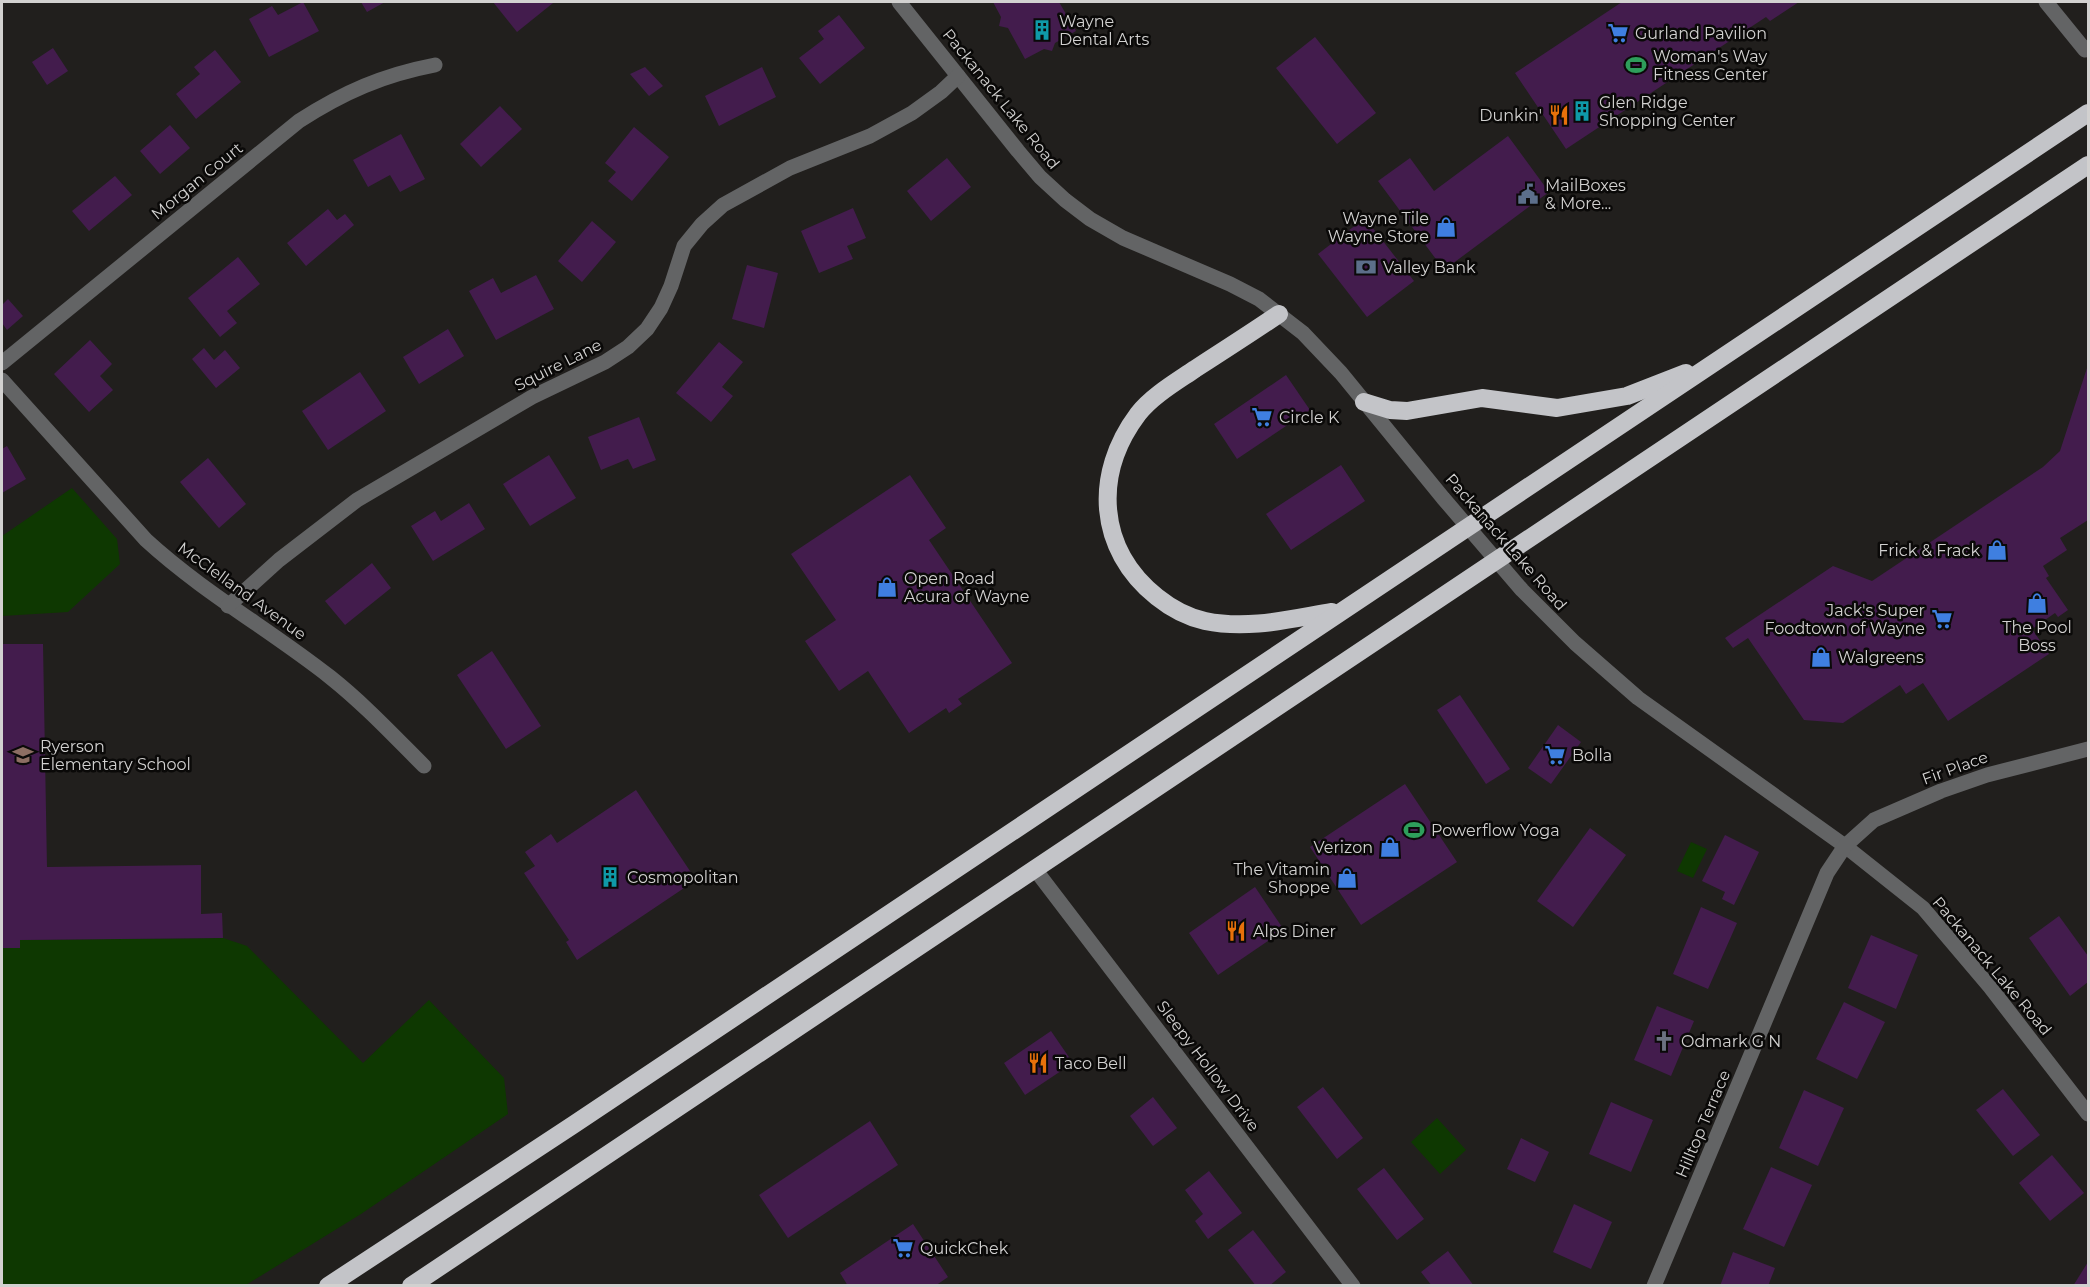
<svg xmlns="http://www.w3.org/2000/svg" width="2090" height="1287" viewBox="0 0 2090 1287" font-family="Montserrat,sans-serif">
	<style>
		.green { fill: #0e3801 }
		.building { fill: #431c4d }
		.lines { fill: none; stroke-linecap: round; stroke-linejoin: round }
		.minor { stroke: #636465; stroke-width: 15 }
		.highway { stroke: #c3c4c8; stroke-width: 18 }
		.labels { text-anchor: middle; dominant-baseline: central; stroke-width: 5; stroke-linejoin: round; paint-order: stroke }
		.poi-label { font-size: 16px; fill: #d2d1d0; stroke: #0a0908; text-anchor: start }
		.street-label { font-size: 16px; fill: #d2d1d0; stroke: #0a0908 }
	</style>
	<rect width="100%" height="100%" fill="#211f1d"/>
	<g class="green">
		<path d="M72,488L117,539L120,564L68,612L2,616V536Z"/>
		<path d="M1691,842L1707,849L1693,878L1677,871Z"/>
		<path d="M223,938L247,946L363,1063L429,1000L504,1078L508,1114L361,1214L246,1285H2V948H20V940Z"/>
		<path d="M1437,1118L1466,1150L1440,1174L1411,1142Z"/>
	</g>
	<g class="building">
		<path d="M303,2L319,31L269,57L249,19L272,6L278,15Z"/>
		<path d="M361,2H385L367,12Z"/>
		<path d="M493,2H551L553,3L517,32Z"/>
		<path d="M993,2H1059L1076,31L1055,43L1052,51L1044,49L1025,59L1008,28L999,26L1001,17Z"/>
		<path d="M1622,2H1799L1770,21L1766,17L1566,149L1515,73Z"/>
		<path d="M839,15L865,48L820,84L799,58L824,39L818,31Z"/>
		<path d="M1315,37L1376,113L1337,144L1276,68Z"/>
		<path d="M53,48L68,71L47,85L32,62Z"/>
		<path d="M215,50L241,82L196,119L176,94L200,74L194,67Z"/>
		<path d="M645,67L663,86L649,96L630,74Z"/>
		<path d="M762,67L776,97L719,126L705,96Z"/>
		<path d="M500,106L522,129L481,167L460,144Z"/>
		<path d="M170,125L190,148L160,174L140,151Z"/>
		<path d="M634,127L669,157L632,201L608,181L616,172L605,163Z"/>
		<path d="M401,134L425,179L400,192L390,175L368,187L353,160Z"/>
		<path d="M1508,136L1549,192L1444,270L1378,181L1410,158L1434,191Z"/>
		<path d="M947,158L971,187L931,221L907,191Z"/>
		<path d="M115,176L132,195L89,231L72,211Z"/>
		<path d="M853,208L866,238L847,246L853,259L819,273L801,231Z"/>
		<path d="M328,209L337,220L345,214L354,225L306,266L287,243Z"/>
		<path d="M1365,218L1414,281L1367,317L1318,254Z"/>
		<path d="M592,221L616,242L582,282L558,261Z"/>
		<path d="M238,257L260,284L227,311L237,323L220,337L188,298Z"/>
		<path d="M747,265L778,273L764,328L732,319Z"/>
		<path d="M536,275L554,309L496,340L469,291L493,278L501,293Z"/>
		<path d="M8,299L23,316L7,330L2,323V305Z"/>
		<path d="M448,329L464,356L419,384L403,357Z"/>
		<path d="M90,340L112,364L100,376L113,390L89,412L54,374Z"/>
		<path d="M719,342L743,362L722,387L733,396L711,422L676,393Z"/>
		<path d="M204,348L214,360L225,350L240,368L216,388L192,359Z"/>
		<path d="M2088,365V520L2060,538L2067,550L2043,566L2049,576L2046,578L2068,610L2058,617L2055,613L2032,629L2049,654L1948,721L1923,683L1906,694L1900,685L1843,723L1804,720L1748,638L1733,648L1725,638L1833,566L1872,581L2043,467L2060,451Z"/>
		<path d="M360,372L386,411L328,450L302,411Z"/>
		<path d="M1286,375L1310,410L1237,459L1214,424Z"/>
		<path d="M639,417L656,460L633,469L628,459L601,470L588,437Z"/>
		<path d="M7,446L26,479L2,493V449Z"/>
		<path d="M549,455L576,498L530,526L503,484Z"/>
		<path d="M208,458L246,504L219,528L180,482Z"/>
		<path d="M1341,465L1365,501L1291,550L1266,514Z"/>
		<path d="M910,475L946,528L929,540L1012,663L958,699L962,704L949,713L946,708L909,733L868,671L839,691L805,641L836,620L791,554Z"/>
		<path d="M469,503L485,529L433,561L411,526L435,511L441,521Z"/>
		<path d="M372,563L391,588L345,625L325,601Z"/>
		<path d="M2,644H43L47,867L201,865V914L222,913L223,938L20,940V948H2Z"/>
		<path d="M492,651L541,726L506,749L457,675Z"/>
		<path d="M1460,695L1510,769L1486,784L1437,710Z"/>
		<path d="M1558,725L1581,742L1551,784L1528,768Z"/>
		<path d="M1405,784L1457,862L1361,925L1310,847Z"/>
		<path d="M636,790L696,880L577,960L566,942L569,940L524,873L535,866L525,852L551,834L557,843Z"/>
		<path d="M1590,828L1626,855L1573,927L1537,901Z"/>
		<path d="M1725,835L1759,852L1734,905L1722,899L1725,892L1702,881Z"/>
		<path d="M1255,887L1284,930L1218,975L1189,933Z"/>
		<path d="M1701,907L1737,923L1708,989L1673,974Z"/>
		<path d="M2059,916L2088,956V982L2070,996L2029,938Z"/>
		<path d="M1871,935L1918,955L1896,1009L1848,988Z"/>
		<path d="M1844,1002L1885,1022L1857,1079L1816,1059Z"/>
		<path d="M1657,1006L1694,1021L1671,1076L1634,1060Z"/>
		<path d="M1051,1031L1073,1063L1025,1095L1004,1063Z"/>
		<path d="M1323,1087L1363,1138L1337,1159L1297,1107Z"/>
		<path d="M2003,1089L2040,1135L2013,1156L1976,1110Z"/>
		<path d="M1804,1090L1844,1108L1818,1166L1779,1148Z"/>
		<path d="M1153,1097L1177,1128L1153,1146L1130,1116Z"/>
		<path d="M1611,1102L1653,1120L1631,1172L1589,1154Z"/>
		<path d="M870,1121L898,1165L788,1238L759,1195Z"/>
		<path d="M1521,1138L1549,1152L1535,1182L1507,1169Z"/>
		<path d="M2052,1155L2084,1193L2050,1221L2019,1183Z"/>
		<path d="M1771,1167L1812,1185L1784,1247L1743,1229Z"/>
		<path d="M1384,1168L1424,1219L1397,1240L1357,1189Z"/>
		<path d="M1209,1171L1242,1213L1208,1239L1195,1221L1203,1214L1185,1190Z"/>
		<path d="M1574,1204L1612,1222L1591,1269L1553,1252Z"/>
		<path d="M913,1224L948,1277L935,1286H848L840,1273Z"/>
		<path d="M1253,1230L1286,1272L1269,1286H1256L1228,1250Z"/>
		<path d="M1448,1251L1474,1286H1432L1421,1272Z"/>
		<path d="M1733,1252L1775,1268L1768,1286H1720Z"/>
		<path d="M2088,1262V1286H2073Z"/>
	</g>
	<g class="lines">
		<g class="minor">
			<path d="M899,2L1018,151L1040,177L1065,200L1090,219L1123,238L1230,284L1259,299L1303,333L1341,373L1443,498L1522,590L1575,643L1638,698L1845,846L1923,908L1990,987L2088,1114"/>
			<path d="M2046,2L2085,50L2088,48"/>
			<path d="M2,363L299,121C344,92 383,75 435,65"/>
			<path d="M2,380L146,540C204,593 269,629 330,677C364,704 393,735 424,766"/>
			<path d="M228,606L279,560L357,500L532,397L605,362L628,347L647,329L661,308L671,286L684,246L702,224L723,205L790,168L870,136L912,113L941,92L958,76"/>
			<path d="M1034,868L1353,1286"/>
			<path d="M1654,1286L1827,873L1845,846L1874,820L1941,791L1987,775L2088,749"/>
		</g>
		<g class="highway">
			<path d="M1279,314C1251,333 1223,351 1195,369C1176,382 1152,396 1138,414C1093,474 1097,549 1157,597C1172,609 1187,617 1205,621C1248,630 1290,619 1332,612"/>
			<path d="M1364,402L1390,410L1407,411L1482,398L1557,408L1627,396L1686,373"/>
			<path d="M328,1286L573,1125L2088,113"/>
			<path d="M411,1286L2088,165"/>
		</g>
	</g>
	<defs>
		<g id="building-bare" transform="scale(1.62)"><path d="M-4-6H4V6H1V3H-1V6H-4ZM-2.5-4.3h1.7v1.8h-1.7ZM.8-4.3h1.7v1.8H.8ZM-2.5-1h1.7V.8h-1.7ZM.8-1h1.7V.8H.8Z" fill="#0f9aa8" stroke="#0a0908" stroke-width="2.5" paint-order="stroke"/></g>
		<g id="supermarket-bare" transform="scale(1.62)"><path d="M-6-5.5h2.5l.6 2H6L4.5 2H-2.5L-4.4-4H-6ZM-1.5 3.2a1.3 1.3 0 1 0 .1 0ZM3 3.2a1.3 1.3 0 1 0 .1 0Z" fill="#3f7fe0" stroke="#0a0908" stroke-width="2.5" paint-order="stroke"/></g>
		<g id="stadium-bare" transform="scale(1.62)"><path d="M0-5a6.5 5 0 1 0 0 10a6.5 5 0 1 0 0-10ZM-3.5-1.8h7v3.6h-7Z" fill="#2e9e5b" stroke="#0a0908" stroke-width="2.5" paint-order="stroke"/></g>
		<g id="restaurant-bare" transform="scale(1.62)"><path d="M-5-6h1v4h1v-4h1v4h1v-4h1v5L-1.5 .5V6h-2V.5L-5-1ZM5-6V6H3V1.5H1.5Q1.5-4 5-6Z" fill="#e8710a" stroke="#0a0908" stroke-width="2.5" paint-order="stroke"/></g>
		<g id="civic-bare" transform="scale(1.62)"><path d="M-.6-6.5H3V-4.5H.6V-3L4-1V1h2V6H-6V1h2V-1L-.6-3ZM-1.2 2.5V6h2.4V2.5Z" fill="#5c6f8a" stroke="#0a0908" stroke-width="2.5" paint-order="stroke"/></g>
		<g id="shop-bare" transform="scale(1.62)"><path d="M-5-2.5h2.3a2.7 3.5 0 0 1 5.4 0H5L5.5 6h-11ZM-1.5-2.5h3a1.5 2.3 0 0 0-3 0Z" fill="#3f7fe0" stroke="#0a0908" stroke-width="2.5" paint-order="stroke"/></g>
		<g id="bank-bare" transform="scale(1.62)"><path d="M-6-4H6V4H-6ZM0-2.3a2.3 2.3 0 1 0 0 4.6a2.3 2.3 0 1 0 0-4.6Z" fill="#5c6f8a" stroke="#0a0908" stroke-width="2.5" paint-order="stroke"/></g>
		<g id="school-bare" transform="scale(1.62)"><path d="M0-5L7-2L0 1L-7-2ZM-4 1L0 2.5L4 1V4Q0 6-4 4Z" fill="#8d6e63" stroke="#0a0908" stroke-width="2.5" paint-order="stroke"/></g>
		<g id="church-bare" transform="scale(1.62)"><path d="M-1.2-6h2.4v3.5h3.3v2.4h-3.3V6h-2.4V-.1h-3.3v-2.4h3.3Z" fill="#6b7280" stroke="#0a0908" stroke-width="2.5" paint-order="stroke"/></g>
	</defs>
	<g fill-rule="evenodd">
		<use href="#building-bare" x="1042" y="30"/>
		<use href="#supermarket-bare" x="1618" y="33"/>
		<use href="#stadium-bare" x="1636" y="65"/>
		<use href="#building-bare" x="1582" y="111"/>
		<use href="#restaurant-bare" x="1559" y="115"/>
		<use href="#civic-bare" x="1528" y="194"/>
		<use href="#shop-bare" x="1446" y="227"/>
		<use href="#bank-bare" x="1366" y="267"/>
		<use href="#supermarket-bare" x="1262" y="417"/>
		<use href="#shop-bare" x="1997" y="550"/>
		<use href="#shop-bare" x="887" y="587"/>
		<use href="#shop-bare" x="2037" y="603"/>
		<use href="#supermarket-bare" x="1942" y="619"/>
		<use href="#shop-bare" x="1821" y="657"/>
		<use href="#school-bare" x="23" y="755"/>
		<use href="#supermarket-bare" x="1555" y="755"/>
		<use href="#stadium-bare" x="1414" y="830"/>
		<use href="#shop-bare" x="1390" y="847"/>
		<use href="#building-bare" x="610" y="877"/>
		<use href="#shop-bare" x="1347" y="878"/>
		<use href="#restaurant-bare" x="1236" y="931"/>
		<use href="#church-bare" x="1664" y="1041"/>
		<use href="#restaurant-bare" x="1038" y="1063"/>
		<use href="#supermarket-bare" x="903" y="1248"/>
	</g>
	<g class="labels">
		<g class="poi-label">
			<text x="1059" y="21">Wayne<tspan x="1059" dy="18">Dental Arts</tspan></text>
			<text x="1635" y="33">Gurland Pavilion</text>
			<text x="1653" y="56">Woman's Way<tspan x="1653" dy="18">Fitness Center</tspan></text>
			<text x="1599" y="102">Glen Ridge<tspan x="1599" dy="18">Shopping Center</tspan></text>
			<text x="1542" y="115" text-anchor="end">Dunkin'</text>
			<text x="1545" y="185">MailBoxes<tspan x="1545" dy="18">&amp; More...</tspan></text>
			<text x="1429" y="218" text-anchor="end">Wayne Tile<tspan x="1429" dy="18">Wayne Store</tspan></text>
			<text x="1383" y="267">Valley Bank</text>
			<text x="1279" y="417">Circle K</text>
			<text x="1980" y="550" text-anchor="end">Frick &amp; Frack</text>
			<text x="904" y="578">Open Road<tspan x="904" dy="18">Acura of Wayne</tspan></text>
			<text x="1925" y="610" text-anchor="end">Jack's Super<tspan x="1925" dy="18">Foodtown of Wayne</tspan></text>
			<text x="2037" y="627" text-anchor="middle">The Pool<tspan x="2037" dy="18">Boss</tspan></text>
			<text x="1838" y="657">Walgreens</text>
			<text x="40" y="746">Ryerson<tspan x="40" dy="18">Elementary School</tspan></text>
			<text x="1572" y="755">Bolla</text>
			<text x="1431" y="830">Powerflow Yoga</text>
			<text x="1373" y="847" text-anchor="end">Verizon</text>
			<text x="1330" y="869" text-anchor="end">The Vitamin<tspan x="1330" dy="18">Shoppe</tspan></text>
			<text x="627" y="877">Cosmopolitan</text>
			<text x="1253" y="931">Alps Diner</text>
			<text x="1681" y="1041">Odmark G N</text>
			<text x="1055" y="1063">Taco Bell</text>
			<text x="920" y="1248">QuickChek</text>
		</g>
		<g class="street-label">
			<text transform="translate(1001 99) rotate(51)">Packanack Lake Road</text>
			<text transform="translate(197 181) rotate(-39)">Morgan Court</text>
			<text transform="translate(558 365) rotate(-27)">Squire Lane</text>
			<text transform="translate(1506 542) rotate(49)">Packanack Lake Road</text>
			<text transform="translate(242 591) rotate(36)">McClelland Avenue</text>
			<text transform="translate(1955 768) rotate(-20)">Fir Place</text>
			<text transform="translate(1992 966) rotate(50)">Packanack Lake Road</text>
			<text transform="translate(1208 1066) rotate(53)">Sleepy Hollow Drive</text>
			<text transform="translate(1703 1124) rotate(-67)">Hilltop Terrace</text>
		</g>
	</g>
	<rect width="2090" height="1287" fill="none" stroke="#d2d1d0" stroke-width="6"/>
</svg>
